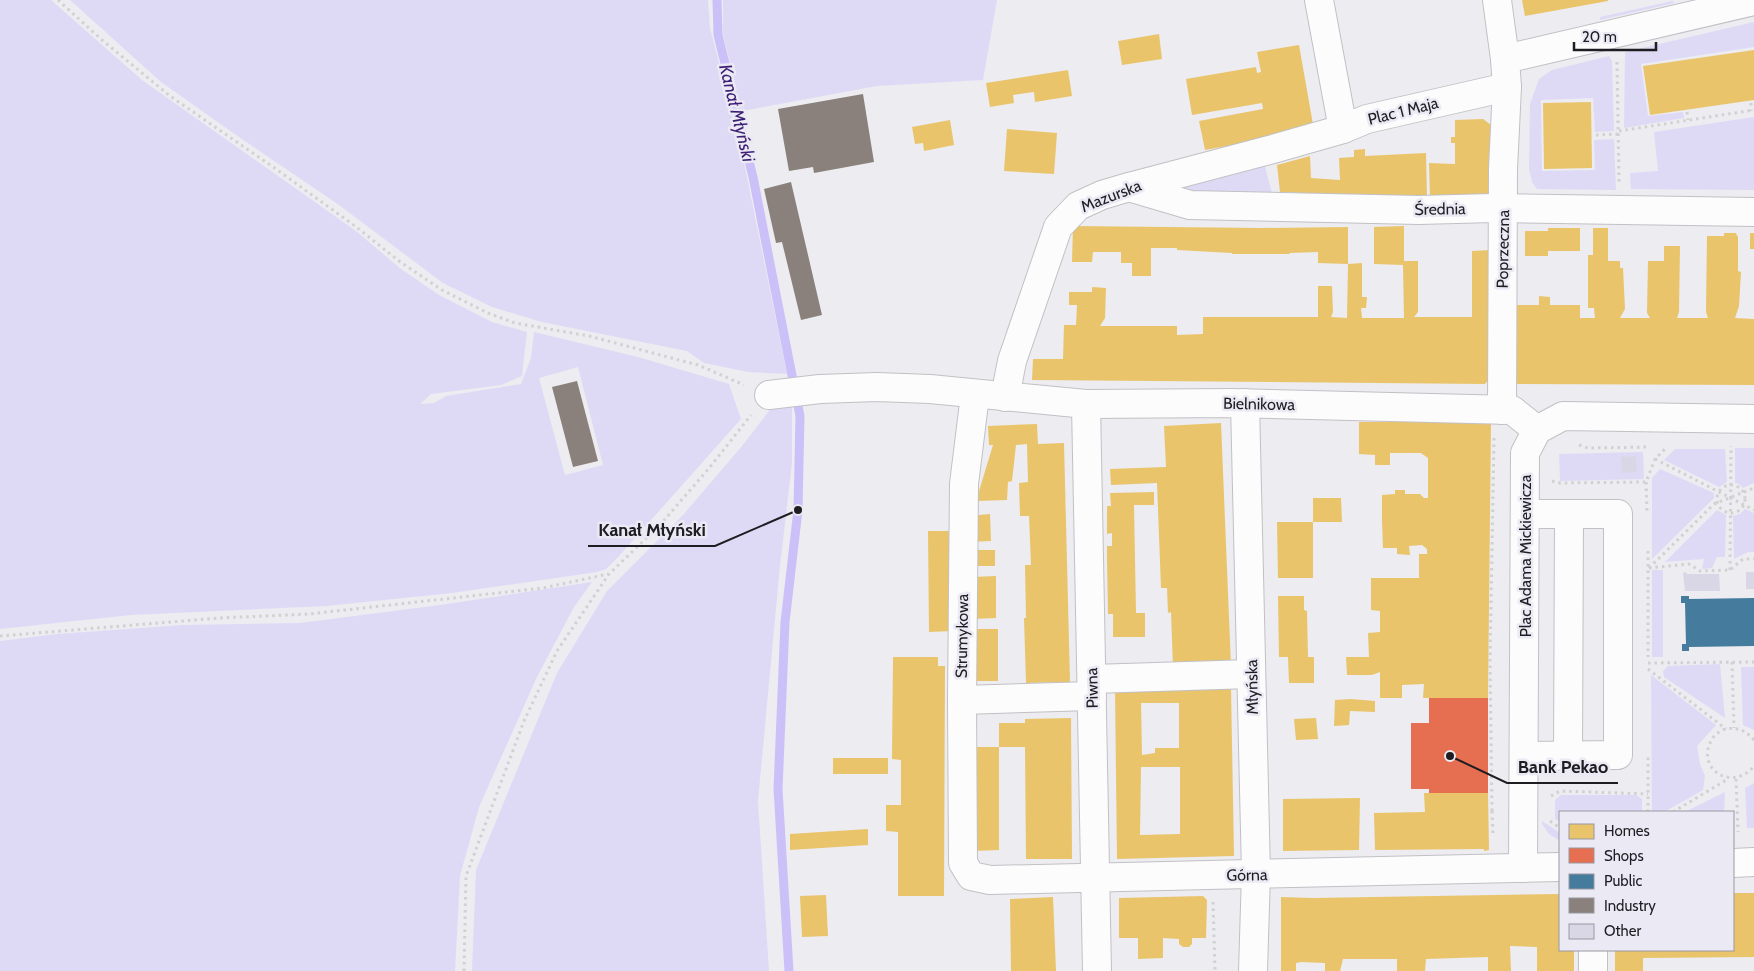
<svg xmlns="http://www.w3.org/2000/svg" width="1754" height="971" viewBox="0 0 1754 971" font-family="Cabin,sans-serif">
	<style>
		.green { fill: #dedaf6; fill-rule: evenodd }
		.homes { fill: #e9c46a; fill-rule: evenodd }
		.shops { fill: #e76f51 }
		.public { fill: #457b9d }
		.industry { fill: #8a817c }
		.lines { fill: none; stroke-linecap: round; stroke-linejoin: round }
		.stream { stroke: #cbc1f8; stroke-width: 9 }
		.building { fill: #d9d7e5 }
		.minor-casing { stroke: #c1c1c5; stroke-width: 30 }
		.path { stroke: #d1d1d2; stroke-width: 3; stroke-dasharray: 2.5 4; stroke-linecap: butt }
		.minor { stroke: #fcfcfd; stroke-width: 28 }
		.labels { text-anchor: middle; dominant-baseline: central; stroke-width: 5; stroke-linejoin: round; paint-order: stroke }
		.street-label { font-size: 16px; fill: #1e1d21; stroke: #ebe9f4 }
		.water-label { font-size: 18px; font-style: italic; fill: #3b1d73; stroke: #ebe9f4 }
		.leader { fill: none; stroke: #1e1d21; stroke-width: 2 }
		.callout-dot { fill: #1e1d21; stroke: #ebe9f4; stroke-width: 2 }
		.callout-label { font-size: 18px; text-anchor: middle; font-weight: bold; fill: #1e1d21; stroke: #ebe9f4; stroke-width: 5; stroke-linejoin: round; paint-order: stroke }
	</style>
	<rect width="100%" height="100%" fill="#ececf1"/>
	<g class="green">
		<path d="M0,0H51L142,80L356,231L401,269L439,295L492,322L527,332L522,376L501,385L431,394L420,404L434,403L446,396L521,384L531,358L534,332L638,357L729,384L741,419L619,556L606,569L597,572L452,593L326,606L131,615L0,629ZM578,367L603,465L565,475L539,378Z"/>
		<path d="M70,0H708L710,28L740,143L787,374L748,372L704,363L687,351L542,322L492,307L443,283L339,205L236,135L161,82Z"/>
		<path d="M723,0H997L983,80L877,86L742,111L723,34Z"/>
		<path d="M1673,1L1674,3L1600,20V17Z"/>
		<path d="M1754,22V47L1641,64L1648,116L1683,112L1684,118L1624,128L1625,52Z"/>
		<path d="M1609,56L1612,61L1614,131L1595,132L1593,98L1541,100L1542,171L1595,170L1594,140L1614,139L1616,190L1537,189L1532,182L1529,169L1530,104L1539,79L1552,70Z"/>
		<path d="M1754,117V190L1631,189L1630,173L1658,171L1654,132Z"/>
		<path d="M1264,163L1273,197L1193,193L1178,189L1181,187Z"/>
		<path d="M792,404V463L780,566L758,801L769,971H472L476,870L557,673L607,591L683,515L742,446L772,407Z"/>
		<path d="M1735,448H1754V483L1743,488L1739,484L1735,483Z"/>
		<path d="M1675,449H1725L1727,482L1719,487L1664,460Z"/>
		<path d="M1643,452L1644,479L1560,481L1559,454Z"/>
		<path d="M1660,469L1714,493V498L1652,559V478Z"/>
		<path d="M1745,509L1754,513V552H1748L1734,559L1733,516L1740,514Z"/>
		<path d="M1717,510L1726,515L1725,557H1717L1712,568L1702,569L1704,559L1665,562Z"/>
		<rect x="1652" y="570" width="11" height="87"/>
		<path d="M592,582L574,607L536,679L479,807L460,876L455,971H0V641L57,634L183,625L300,623L440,605Z"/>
		<path d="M1720,664L1725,718L1664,677L1663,671L1668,666Z"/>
		<path d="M1741,667H1754V730L1743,725Z"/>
		<path d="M1651,675L1716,725L1697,746L1700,764L1705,776L1703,790L1664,812H1652Z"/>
		<path d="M1754,783V828H1747L1745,788Z"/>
		<path d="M1725,792L1724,812H1685Z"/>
		<path d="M1561,795H1636L1642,799V812H1560V822L1555,819V800Z"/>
		<path d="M1542,821L1560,833V841L1549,834L1542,824Z"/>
	</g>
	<g class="homes">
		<path d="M1522,0H1608V1L1525,16Z"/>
		<path d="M1159,34L1162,59L1122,65L1118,41Z"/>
		<path d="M1299,45L1314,130L1205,150L1199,121L1263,109L1262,103L1192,115L1186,79L1256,67L1257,73L1261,72L1257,52Z"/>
		<path d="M1754,50V100L1650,115L1643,66Z"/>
		<path d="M1068,70L1072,96L1035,102L1034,92L1013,95L1014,103L990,107L986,83Z"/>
		<path d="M1591,102L1592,168L1544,169L1543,103Z"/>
		<path d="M1483,119L1491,125V195L1430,197L1429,163L1455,164V143H1451V137H1455V120Z"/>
		<path d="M950,120L954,145L924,151L923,143L915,144L912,127Z"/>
		<path d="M1007,129L1057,133L1054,174L1004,171Z"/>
		<path d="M1365,149V156L1426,153L1427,198L1280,192L1277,165L1310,156L1311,178L1340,180L1339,158L1354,157V150Z"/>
		<path d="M1073,226L1261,228L1348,227V264L1318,263V252L1289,253L1290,254H1232V253L1177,250V248H1151V276H1132V263H1121V252H1093L1092,262H1072Z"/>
		<path d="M1404,226V261H1418V312L1414,317H1472V251L1491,250V377L1485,384L1032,380L1033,359H1063L1064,325H1076L1077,305H1069V292H1092V287L1106,288L1105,318L1100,326H1177V335L1203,334V317H1318V286H1332L1333,312L1331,317L1347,318L1348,264L1362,263V297H1367L1366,308H1361L1362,318H1404L1403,265L1374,264V227Z"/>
		<path d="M1548,228H1580V251H1548V256H1525V231H1548Z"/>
		<path d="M1593,228H1608V261H1620V268H1623L1625,309L1620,318H1650L1647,313L1648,261H1664V246H1680L1679,312L1677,318H1708L1706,312L1707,236H1724V233H1736L1737,236H1738V271L1741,272L1739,306L1735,318L1754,319V385L1516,384V305H1539V296L1550,297V305H1580V318H1595L1594,308H1588V255H1593Z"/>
		<rect x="1750" y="233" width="4" height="16"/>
		<path d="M1359,422H1491L1488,698H1423L1424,684L1402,685V698H1380V672L1372,675H1347L1346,657H1369L1368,633L1380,632V611L1371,610V578H1419V554H1427V549L1422,545L1409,546L1410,555L1397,554V548H1383L1382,522V495L1395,494V490H1405V494H1420L1424,498H1428V458L1421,453H1390V465H1375V455L1359,454Z"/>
		<path d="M1221,423L1231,666L1173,668L1171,612L1168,613L1167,588H1161L1157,483L1111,485L1110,469L1166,467L1164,426Z"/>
		<path d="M1037,424L1038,444L1064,443L1070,682L1026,683L1024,618H1026L1025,565H1031L1029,516H1020L1019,483L1028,482L1027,444L1016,445L1012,481L1008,482L1007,500L976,501L993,445H989L988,426Z"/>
		<path d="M1154,492V505H1134L1136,613H1145V637H1113V614H1108L1107,558V546H1112V533L1107,534V506H1111L1110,493Z"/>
		<path d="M1313,498H1341L1342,522H1313Z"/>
		<path d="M990,514L991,541L969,542L968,516Z"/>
		<path d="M1277,522H1313V578H1278Z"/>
		<path d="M928,531H952L953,631L929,632Z"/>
		<rect x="973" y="550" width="22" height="16"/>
		<path d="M996,576V618L972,619V577Z"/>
		<path d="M1278,596H1304V610L1307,611L1308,657H1314V683H1289L1288,657H1279Z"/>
		<rect x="974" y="629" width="24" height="52"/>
		<path d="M893,657H938V666H945L944,896H898V832L886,831V805H901V760L892,759Z"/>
		<path d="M1231,687L1234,856L1117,859L1115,688ZM1141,703H1179V748H1155V753L1142,755ZM1141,767H1180V834L1140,835Z"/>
		<path d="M1351,699L1375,701V712L1350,711L1349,725L1334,726L1335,700Z"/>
		<path d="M1071,718L1072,859H1026L1025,747H999V723H1025V719Z"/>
		<path d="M1316,718L1318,739L1296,740L1294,719Z"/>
		<path d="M973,747H999V850L973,851Z"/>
		<rect x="833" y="758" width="55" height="16"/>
		<path d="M1424,793H1488L1489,850L1484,851V849L1375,850L1374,813L1425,812Z"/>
		<path d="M1360,798L1359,850L1283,851V799Z"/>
		<path d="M868,829V845L790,850V834Z"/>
		<path d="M1733,893H1754V957L1643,958V971H1615V950H1733Z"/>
		<path d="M1560,894V950H1574V971H1537V947L1510,946L1511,971H1488V957L1426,959L1425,971H1397V959H1343L1340,971H1325V963L1301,962L1296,963V971H1281V897L1312,898Z"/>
		<path d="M826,895L828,936L802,937L800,896Z"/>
		<path d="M1203,896L1207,900L1206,938H1192V944L1189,947H1183L1179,944V939L1163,938V958L1138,959V938H1119V898Z"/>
		<path d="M1053,897L1056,971H1011L1010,899Z"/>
	</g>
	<path class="shops" d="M1429,698H1488V793H1429V789H1411V723H1429Z"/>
	<path class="public" d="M1681,596H1689V599L1754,598V646L1689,647V651H1682V644H1686L1685,603H1681Z"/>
	<g class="industry">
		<path d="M863,94L874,162L814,173L813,167L789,171L778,109Z"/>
		<path d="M791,182L822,315L801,320L782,242L776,243L764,189Z"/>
		<path d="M577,381L598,461L573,467L552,387Z"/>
	</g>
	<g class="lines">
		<path class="stream" d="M717,0L718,35L753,177L800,416L798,510L785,622L778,789L789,971"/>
	</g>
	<g class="building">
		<path d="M1636,456L1637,472L1622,473L1621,457Z"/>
		<path d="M1686,572L1687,574H1719L1720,591H1685L1683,573Z"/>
		<rect x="1746" y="572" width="8" height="17"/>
	</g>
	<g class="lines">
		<g class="minor-casing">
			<g id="minor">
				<path d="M1319,0L1343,129L1367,119L1507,87L1505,59L1497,0"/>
				<path d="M1505,59L1754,1"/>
				<path d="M1129,187L1190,205L1419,210L1493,208L1754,212"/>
				<path d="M769,395L820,389L877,387L930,389L1086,404L1232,403L1512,410L1537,430"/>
				<path d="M975,395L964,484L962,700L963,863L971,876L990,880L1560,867"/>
				<path d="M1005,397L1012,361L1058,227L1078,206L1102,195L1129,187L1273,149L1343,129"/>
				<path d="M1245,403L1256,874L1253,971"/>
				<path d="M1086,404L1097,971"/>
				<path d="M1502,410L1503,169L1507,87"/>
				<path d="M1092,679L1251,674"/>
				<path d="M962,700L1092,696"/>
				<path d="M1525,756L1618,755V514H1525"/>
				<path d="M1568,756L1569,514"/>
				<path d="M1733,863L1754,862"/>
				<path d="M1523,868L1525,453L1537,430L1563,416L1754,419"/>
				<path d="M1593,971V950"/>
			</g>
		</g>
		<g class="path">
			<path d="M58,0L102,40L170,96L276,169L355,226L399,261L442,290L488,313L515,323L589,336L698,365L744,385"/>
			<path d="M1617,62L1619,183"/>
			<path d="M1751,103V111"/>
			<path d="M1687,112L1688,120"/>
			<path d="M1619,131L1754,110"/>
			<path d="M1596,135L1619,134"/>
			<path d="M1579,445L1588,448L1650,447"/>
			<path d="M1655,459L1754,510"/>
			<path d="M1552,481L1560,483L1646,482L1655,459L1667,447"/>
			<path d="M1646,482L1647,512"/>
			<circle cx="1731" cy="499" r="14"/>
			<path d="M1648,551V657"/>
			<path d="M1649,568L1714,504L1754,488"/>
			<path d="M1649,568L1689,564L1700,571L1730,570L1743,559H1754"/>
			<path d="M1730,570L1731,446"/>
			<path d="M0,636L219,618L309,614L543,588L608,574"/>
			<path d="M1732,662L1734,728"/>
			<path d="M1648,663L1754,662"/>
			<path d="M1648,669L1726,729"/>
			<path d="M1754,740C1746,731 1739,727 1726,729C1720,730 1714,735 1711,741C1696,770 1733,792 1754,766"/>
			<path d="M1736,779L1738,832"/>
			<path d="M1551,796L1560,791L1648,794"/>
			<path d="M1492,811L1490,660L1494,437"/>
			<path d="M1492,811L1493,835"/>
			<path d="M1648,812V756"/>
			<path d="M1673,812L1728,779"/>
			<path d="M1550,821L1560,828"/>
			<path d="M1213,902L1215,971"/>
			<path d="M464,971L466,876L524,721L557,651L609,574L660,525L710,467L751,415"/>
		</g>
		<use href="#minor" class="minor"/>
	</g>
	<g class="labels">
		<g class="street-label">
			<text transform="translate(1403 111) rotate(-14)">Plac 1 Maja</text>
			<text transform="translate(1111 196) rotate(-21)">Mazurska</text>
			<text transform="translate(1440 209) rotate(-1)">Średnia</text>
			<text transform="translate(1503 249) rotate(-89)">Poprzeczna</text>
			<text transform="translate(1259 404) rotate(1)">Bielnikowa</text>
			<text transform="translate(1525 556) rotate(-90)">Plac Adama Mickiewicza</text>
			<text transform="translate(962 636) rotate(-89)">Strumykowa</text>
			<text transform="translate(1252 687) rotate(-91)">Młyńska</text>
			<text transform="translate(1092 688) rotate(-91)">Piwna</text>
			<text transform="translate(1247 875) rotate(-1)">Górna</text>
		</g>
		<g class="water-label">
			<text transform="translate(737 113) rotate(76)">Kanał Młyński</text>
		</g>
	</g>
	<path class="leader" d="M798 510L715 546H588M1450 756L1507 783H1618"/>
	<g class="callout-dot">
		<circle cx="798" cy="510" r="5"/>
		<circle cx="1450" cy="756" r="5"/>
	</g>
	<g class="callout-label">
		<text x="652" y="536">Kanał Młyński</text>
		<text x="1563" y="773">Bank Pekao</text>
	</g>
	<rect x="1559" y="811" width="175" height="140" fill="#ebe9f4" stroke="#9997a0"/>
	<rect x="1569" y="824" width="25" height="15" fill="#e9c46a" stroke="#9997a0"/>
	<text x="1604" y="836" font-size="15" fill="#1e1d21">Homes</text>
	<rect x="1569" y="848" width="25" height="15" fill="#e76f51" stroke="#9997a0"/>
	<text x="1604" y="861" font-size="15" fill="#1e1d21">Shops</text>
	<rect x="1569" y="874" width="25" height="15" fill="#457b9d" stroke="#9997a0"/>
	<text x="1604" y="886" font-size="15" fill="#1e1d21">Public</text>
	<rect x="1569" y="898" width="25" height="15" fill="#8a817c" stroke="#9997a0"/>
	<text x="1604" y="911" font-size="15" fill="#1e1d21">Industry</text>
	<rect x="1569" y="924" width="25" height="15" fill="#d9d7e5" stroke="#9997a0"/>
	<text x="1604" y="936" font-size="15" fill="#1e1d21">Other</text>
	<path d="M1574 42v8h82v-8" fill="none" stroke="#1e1d21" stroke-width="2.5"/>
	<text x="1582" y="42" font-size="15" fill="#1e1d21" stroke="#ebe9f4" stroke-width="4" paint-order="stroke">20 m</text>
</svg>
